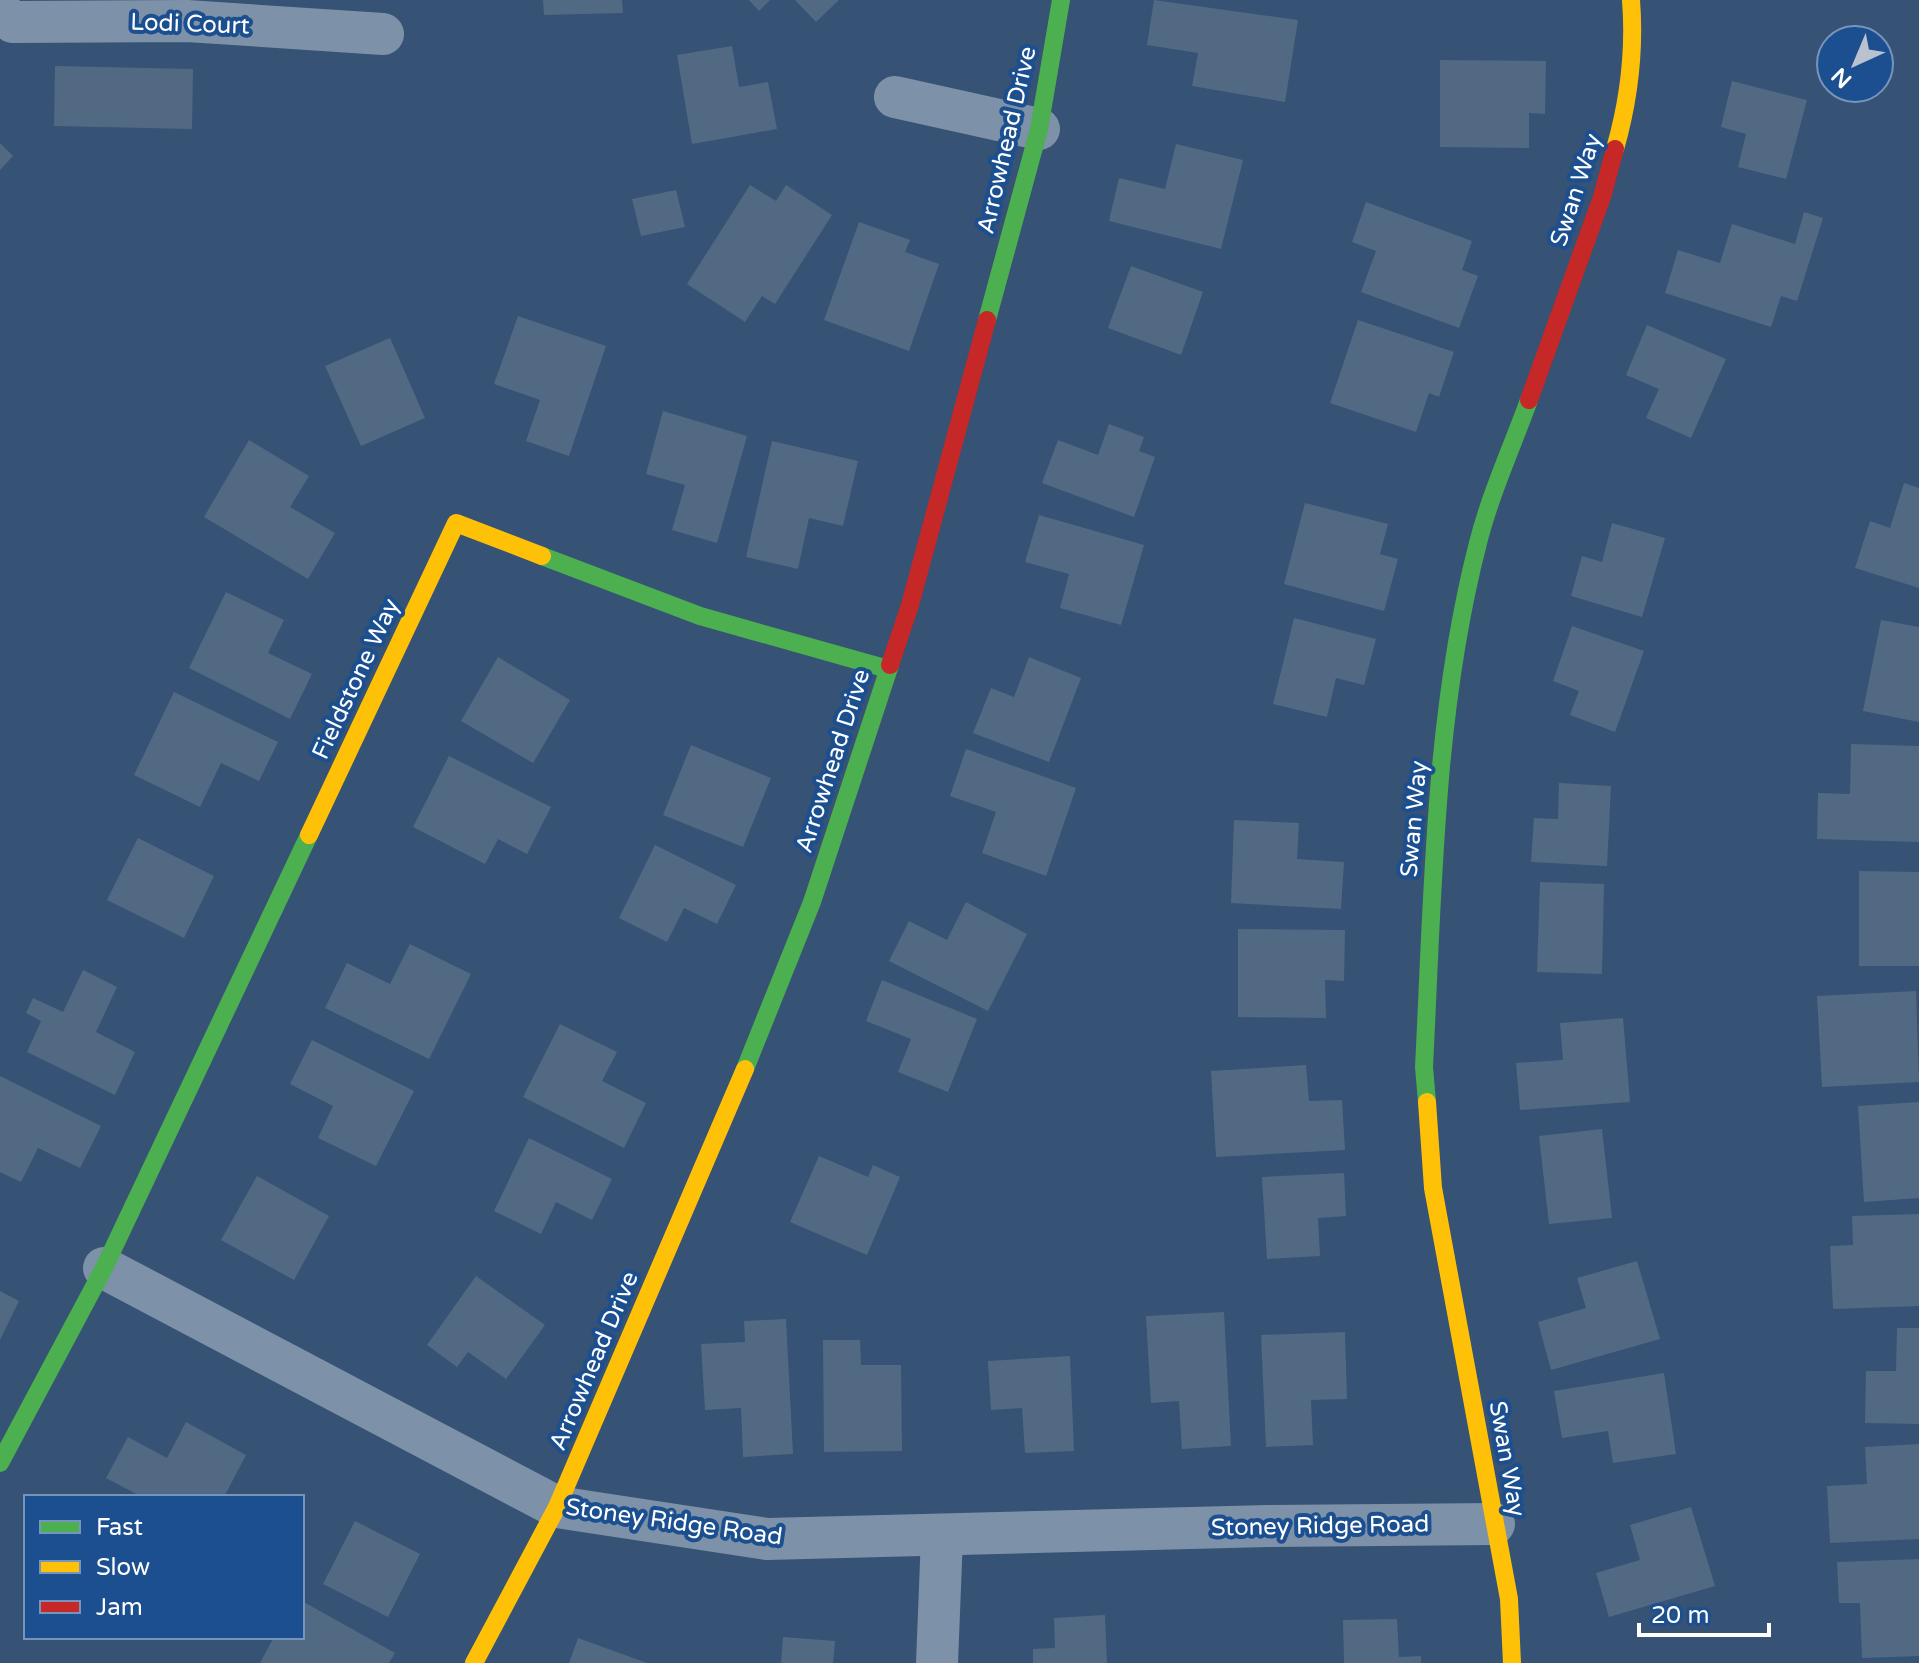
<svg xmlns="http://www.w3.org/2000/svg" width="1919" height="1663" viewBox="0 0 1919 1663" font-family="'Varela Round',sans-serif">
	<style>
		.building { fill: #526984 }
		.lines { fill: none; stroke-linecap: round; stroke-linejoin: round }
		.street { stroke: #7d92a8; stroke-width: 42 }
		.fast { stroke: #4caf50; stroke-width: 18 }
		.slow { stroke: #ffc107; stroke-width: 18 }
		.jam { stroke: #c62828; stroke-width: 18 }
		.labels { text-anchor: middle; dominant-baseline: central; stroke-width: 8; stroke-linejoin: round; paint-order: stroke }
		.street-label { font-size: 24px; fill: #fff; stroke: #1b4f8f }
	</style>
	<rect width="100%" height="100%" fill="#365274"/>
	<g class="building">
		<path d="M543,0H622L623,13L544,15Z"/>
		<path d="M749,0H770L759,11Z"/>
		<path d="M795,0H839L816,22Z"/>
		<path d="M1154,0L1298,20L1285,102L1192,86L1198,53L1147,45Z"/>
		<path d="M732,46L739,87L768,82L777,129L692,144L677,55Z"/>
		<path d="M1440,60L1546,61L1545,114L1529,113V148L1440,147Z"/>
		<path d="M55,66L193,69L192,129L54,126Z"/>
		<path d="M1732,81L1807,100L1786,179L1738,167L1746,134L1721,127Z"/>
		<path d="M0,143L13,156L0,170Z"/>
		<path d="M1176,144L1243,160L1221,249L1109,221L1119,178L1165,189Z"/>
		<path d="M750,185L776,201L786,185L832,215L775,304L762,296L745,322L687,284Z"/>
		<path d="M676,190L685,227L641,236L632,199Z"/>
		<path d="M1366,202L1472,241L1462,270L1478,276L1459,328L1361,292L1376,251L1352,242Z"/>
		<path d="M1804,212L1823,218L1797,301L1781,296L1771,327L1665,293L1678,250L1720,263L1732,224L1795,244Z"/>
		<path d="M859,222L910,240L905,252L939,264L909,351L824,320Z"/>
		<path d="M1131,266L1203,292L1181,355L1108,328Z"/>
		<path d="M518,316L606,346L569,456L526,441L540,400L494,384Z"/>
		<path d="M1358,320L1454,352L1439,397L1429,393L1416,432L1330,403Z"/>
		<path d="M1647,325L1726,359L1691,438L1646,418L1659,389L1626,375Z"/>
		<path d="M390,338L425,418L361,446L325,366Z"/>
		<path d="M663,411L747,436L717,543L672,530L685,485L646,474Z"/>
		<path d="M1109,424L1144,437L1139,451L1155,457L1134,517L1042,483L1058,440L1098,455Z"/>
		<path d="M249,440L309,476L290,507L335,533L308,579L204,517Z"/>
		<path d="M772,441L858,461L843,526L809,518L798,569L746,557Z"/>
		<path d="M1904,483L1919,488V588L1855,568L1870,521L1890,528Z"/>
		<path d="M1305,503L1388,524L1380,554L1398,559L1384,611L1284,584Z"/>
		<path d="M1039,515L1144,545L1121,625L1060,608L1069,574L1025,562Z"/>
		<path d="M1612,523L1665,538L1642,617L1571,596L1582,556L1602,562Z"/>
		<path d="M226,592L284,620L268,653L312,674L290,719L189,668Z"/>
		<path d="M1294,618L1376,639L1364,685L1336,678L1327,717L1273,704Z"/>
		<path d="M1881,620L1919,627V722L1863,711Z"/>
		<path d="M1572,626L1644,651L1615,732L1570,715L1579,691L1553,681Z"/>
		<path d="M498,657L570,700L533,763L461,721Z"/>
		<path d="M1029,657L1081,678L1049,762L973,733L991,688L1014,697Z"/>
		<path d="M174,692L278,742L259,781L221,763L200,807L134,775Z"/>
		<path d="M1851,744L1919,746V842L1817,839L1818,793L1850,794Z"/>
		<path d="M691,745L771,778L743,847L663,815Z"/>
		<path d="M966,749L1076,788L1046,876L982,853L996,812L950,796Z"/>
		<path d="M449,756L551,807L527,854L498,839L485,864L413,827Z"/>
		<path d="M1559,783L1611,786L1607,866L1531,862L1534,818L1558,819Z"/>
		<path d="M1234,820L1299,823L1297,859L1344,862L1341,909L1231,903Z"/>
		<path d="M138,838L214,876L184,938L107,900Z"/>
		<path d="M655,845L736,885L717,924L684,908L667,942L619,918Z"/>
		<path d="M1859,871L1919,872V966H1859Z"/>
		<path d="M1540,882L1604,884L1602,974L1537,972Z"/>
		<path d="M966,902L1027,934L988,1011L889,961L909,921L947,940Z"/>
		<path d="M1238,929L1345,930L1344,981L1325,980L1326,1018L1238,1017Z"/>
		<path d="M410,944L471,974L429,1059L325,1008L347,963L390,984Z"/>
		<path d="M83,970L117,987L96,1032L135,1052L115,1095L27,1052L41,1021L26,1013L33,998L63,1012Z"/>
		<path d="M882,980L977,1019L948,1092L898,1072L911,1039L866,1021Z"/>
		<path d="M1916,991L1919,1082L1822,1087L1817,996Z"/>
		<path d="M1623,1018L1630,1102L1520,1110L1516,1063L1563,1060L1560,1023Z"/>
		<path d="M560,1024L617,1052L602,1081L646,1103L624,1148L523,1097Z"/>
		<path d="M312,1040L414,1091L376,1166L318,1138L333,1106L290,1084Z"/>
		<path d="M1306,1065L1309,1101L1342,1100L1345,1150L1216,1157L1211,1071Z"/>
		<path d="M0,1076L101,1126L80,1168L38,1148L21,1182L0,1172Z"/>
		<path d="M1919,1102V1198L1864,1202L1858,1106Z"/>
		<path d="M1602,1129L1612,1218L1549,1224L1539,1136Z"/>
		<path d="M529,1138L612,1179L592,1220L556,1202L541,1234L494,1211Z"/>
		<path d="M819,1156L868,1177L873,1165L900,1177L867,1255L790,1222Z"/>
		<path d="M1344,1173L1346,1216L1318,1218L1320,1256L1267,1259L1262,1177Z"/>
		<path d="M257,1176L329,1216L294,1280L221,1240Z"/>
		<path d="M1919,1214V1306L1833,1309L1830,1246L1853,1245L1852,1216Z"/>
		<path d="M1637,1261L1660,1339L1551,1370L1538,1322L1586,1308L1577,1278Z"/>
		<path d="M476,1276L545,1325L506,1379L468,1352L457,1367L427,1345Z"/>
		<path d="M0,1291L19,1301L0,1340Z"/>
		<path d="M1224,1312L1231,1446L1182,1449L1179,1401L1151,1403L1146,1316Z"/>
		<path d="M786,1319L793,1454L743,1457L741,1408L705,1410L701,1344L745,1342L744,1321Z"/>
		<path d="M1897,1328H1919V1424L1865,1423L1866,1371H1896Z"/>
		<path d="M1345,1332L1347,1399L1311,1400L1313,1445L1266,1447L1261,1335Z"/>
		<path d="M823,1340H860L861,1365H901L902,1451L824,1452Z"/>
		<path d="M1070,1356L1074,1451L1025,1453L1022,1408L991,1410L988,1361Z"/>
		<path d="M1664,1373L1676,1454L1613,1463L1608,1431L1562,1438L1554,1391Z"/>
		<path d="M186,1422L246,1455L224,1497H142L106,1478L128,1437L167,1458Z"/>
		<path d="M1919,1444V1539L1830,1543L1827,1486L1867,1484L1865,1447Z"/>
		<path d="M1691,1507L1715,1586L1609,1617L1596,1573L1640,1560L1630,1525Z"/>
		<path d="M355,1521L420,1554L388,1617L323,1584Z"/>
		<path d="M1919,1559V1656L1862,1658L1860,1603H1839L1837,1562Z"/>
		<path d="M302,1601L395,1653L389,1663H260L274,1637H302Z"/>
		<path d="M1105,1615L1107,1663H1033V1649L1055,1648L1054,1618Z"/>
		<path d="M1397,1619L1399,1657L1421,1656V1663H1344L1343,1620Z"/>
		<path d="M783,1637L835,1641L833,1663H781Z"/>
		<path d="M578,1638L647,1663H569Z"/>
	</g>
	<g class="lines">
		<g class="street">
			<path d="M0,12L13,22L187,21L383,34"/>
			<path d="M895,97L1039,129"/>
			<path d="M104,1268L557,1507L767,1539L1268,1526L1494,1524"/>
			<path d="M937,1663L942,1536"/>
		</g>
		<g class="fast">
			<path d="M987,320L1039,129L1061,0"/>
			<path d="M542,556L700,616L888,669"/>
			<path d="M745,1069L812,902L890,665"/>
			<path d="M1427,1102L1424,1067C1433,892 1434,713 1478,543C1490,495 1512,447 1529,400"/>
			<path d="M0,1463L104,1268L309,835"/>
		</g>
		<g class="slow">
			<path d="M1615,149C1629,100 1635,51 1631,0"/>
			<path d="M309,835L456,523L542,556"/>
			<path d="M1427,1102L1433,1188L1509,1599L1512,1663"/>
			<path d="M474,1663L557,1507L745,1069"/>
		</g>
		<g class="jam">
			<path d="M1529,400L1602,197L1615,149"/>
			<path d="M890,665L910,605L987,320"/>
		</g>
	</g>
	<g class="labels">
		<g class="street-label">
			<text transform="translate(190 24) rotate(2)">Lodi Court</text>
			<text transform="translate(1007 140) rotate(-77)">Arrowhead Drive</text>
			<text transform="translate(1576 190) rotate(-72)">Swan Way</text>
			<text transform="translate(356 679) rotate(-65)">Fieldstone Way</text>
			<text transform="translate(833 761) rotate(-72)">Arrowhead Drive</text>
			<text transform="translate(1414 819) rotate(-85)">Swan Way</text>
			<text transform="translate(594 1361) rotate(-67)">Arrowhead Drive</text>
			<text transform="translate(1507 1459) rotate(80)">Swan Way</text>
			<text transform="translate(674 1522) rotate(8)">Stoney Ridge Road</text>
			<text transform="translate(1320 1526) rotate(-1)">Stoney Ridge Road</text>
		</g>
	</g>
	<rect x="24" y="1495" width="280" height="144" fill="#1b4f8f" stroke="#7695bc" stroke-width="2"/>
	<rect x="40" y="1521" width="40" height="12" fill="#4caf50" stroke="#7695bc" stroke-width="2"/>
	<text x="96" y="1535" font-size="24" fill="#ffffff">Fast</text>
	<rect x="40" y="1561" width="40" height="12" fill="#ffc107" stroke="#7695bc" stroke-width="2"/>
	<text x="96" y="1575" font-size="24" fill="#ffffff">Slow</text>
	<rect x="40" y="1601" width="40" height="12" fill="#c62828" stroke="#7695bc" stroke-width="2"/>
	<text x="96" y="1615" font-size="24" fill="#ffffff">Jam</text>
	<g transform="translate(1855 64) rotate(224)"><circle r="38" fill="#1b4f8f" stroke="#7695bc" stroke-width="2"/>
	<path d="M0-6L14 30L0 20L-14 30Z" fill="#b9c2ce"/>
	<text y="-12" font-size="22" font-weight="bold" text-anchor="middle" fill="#ffffff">N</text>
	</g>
	<path d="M1639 1623v12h130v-12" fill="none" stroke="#ffffff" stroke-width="4"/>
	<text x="1651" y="1623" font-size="24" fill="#ffffff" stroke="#1b4f8f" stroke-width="6" paint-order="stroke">20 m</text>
</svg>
